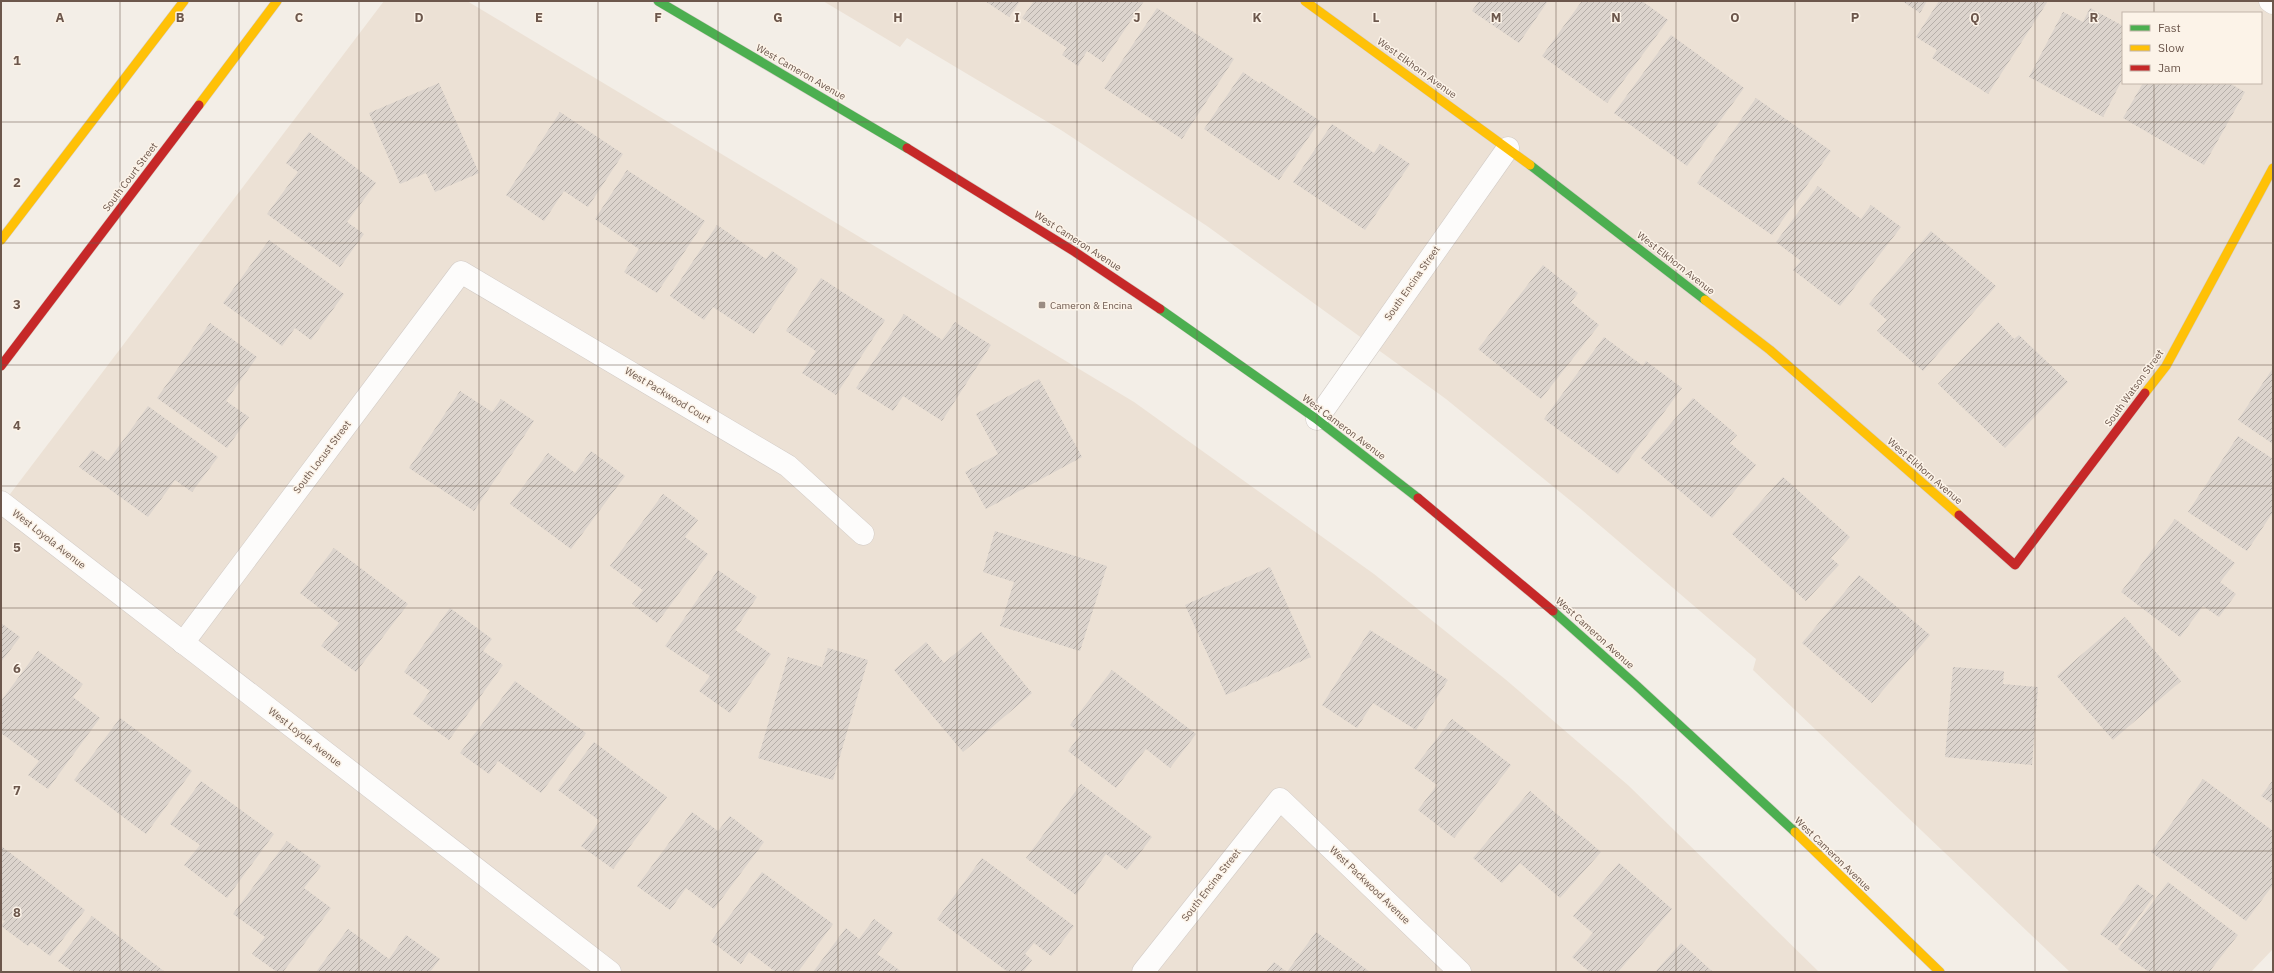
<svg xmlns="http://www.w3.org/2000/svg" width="2274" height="973" viewBox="0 0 2274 973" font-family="'IBM Plex Sans',sans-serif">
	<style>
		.residential { fill: #ece1d5; fill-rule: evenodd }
		.building { fill: url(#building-hatch) }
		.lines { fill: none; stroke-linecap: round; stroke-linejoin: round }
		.street-casing { stroke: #d2cbc6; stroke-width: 23 }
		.fast-casing { stroke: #d2cbc4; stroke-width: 10 }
		.slow-casing { stroke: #d2cbc4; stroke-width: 10 }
		.jam-casing { stroke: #d2cbc4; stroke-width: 10 }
		.street { stroke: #fdfcfb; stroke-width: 22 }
		.fast { stroke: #4caf50; stroke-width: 9 }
		.slow { stroke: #ffc107; stroke-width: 9 }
		.jam { stroke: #c62828; stroke-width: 9 }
		.grid { fill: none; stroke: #6c574c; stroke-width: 1; stroke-opacity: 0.55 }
		.poi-dot { fill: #9b8c82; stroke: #fcf3e8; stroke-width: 1.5 }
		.labels { text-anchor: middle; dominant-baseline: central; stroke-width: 3; stroke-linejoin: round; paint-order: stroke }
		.street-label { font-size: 10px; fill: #6c574c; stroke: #fcf3e8 }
		.poi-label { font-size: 10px; fill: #6c574c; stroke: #fcf3e8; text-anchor: start }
		.grid-label { font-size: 13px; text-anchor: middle; font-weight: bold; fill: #6c574c; stroke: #fcf3e8; stroke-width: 3; stroke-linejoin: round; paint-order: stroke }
	</style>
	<defs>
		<pattern id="building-hatch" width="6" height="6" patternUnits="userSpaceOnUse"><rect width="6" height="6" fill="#dcd4cd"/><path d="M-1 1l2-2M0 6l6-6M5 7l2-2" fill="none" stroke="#b6afa9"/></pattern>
	</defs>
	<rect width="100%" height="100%" fill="#f3eee7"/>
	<g class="residential">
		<path d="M384,1H467L1134,402L1374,574L1505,679L1629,786L1819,972H1V506Z"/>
		<path d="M823,1H2273V949L2251,972H2070L1753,670L1756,659L1582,510L1446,399L1207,226L1061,130L907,38L900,47ZM2123,13H2261V83H2123Z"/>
	</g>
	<g class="building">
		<path d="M985,1H1020L1009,17Z"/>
		<path d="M1034,1H1144L1103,62L1087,51L1078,66L1062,55L1067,48L1022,18Z"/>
		<path d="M1479,1H1548L1519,43L1472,11Z"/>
		<path d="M1582,1H1642L1668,20L1607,103L1542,56Z"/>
		<path d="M1902,1H1927L1920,13Z"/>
		<path d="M1939,1H2048L1988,94L1932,58L1937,50L1916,37Z"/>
		<path d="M1157,8L1234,59L1182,139L1104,88Z"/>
		<path d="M2090,8L2123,26V78L2103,117L2029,77L2063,12L2083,22Z"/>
		<path d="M1671,35L1744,88L1687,166L1614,113Z"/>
		<path d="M1243,72L1260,84L1261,81L1320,121L1279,180L1204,129Z"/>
		<path d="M439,83L479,173L435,192L426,173L400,184L369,113Z"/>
		<path d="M2143,83H2229L2245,92L2204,165L2123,118Z"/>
		<path d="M1756,98L1831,151L1772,235L1697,183Z"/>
		<path d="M560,112L623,154L588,207L564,191L544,221L506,195Z"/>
		<path d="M1332,124L1374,153L1380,144L1410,164L1365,230L1293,182Z"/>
		<path d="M309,132L376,183L347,222L364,234L340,267L267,214L298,172L286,163Z"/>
		<path d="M627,170L705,221L657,293L624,272L639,249L595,219Z"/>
		<path d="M1818,186L1861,219L1871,205L1901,227L1840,306L1793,270L1801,261L1776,242Z"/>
		<path d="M717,225L766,259L772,251L798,269L754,334L713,307L704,320L670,296Z"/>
		<path d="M1931,231L1996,286L1923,371L1877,331L1887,320L1869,304Z"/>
		<path d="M269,240L344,294L311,340L295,328L282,346L223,303Z"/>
		<path d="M1543,265L1578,293L1571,302L1599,325L1541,399L1478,349Z"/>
		<path d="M821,278L885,320L836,395L802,373L816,351L786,331Z"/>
		<path d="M904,314L942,340L955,322L991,345L942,421L903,396L893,411L856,388Z"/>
		<path d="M1998,322L2014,339L2019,335L2068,382L2005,448L1938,384Z"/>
		<path d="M210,323L257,357L226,401L249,417L227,448L157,398Z"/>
		<path d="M1604,337L1643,366L1646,361L1682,388L1618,474L1544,419Z"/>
		<path d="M2273,368V444L2238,420Z"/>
		<path d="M1039,379L1082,457L986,509L965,472L998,454L976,414Z"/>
		<path d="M460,391L492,412L501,399L534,421L474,511L409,468Z"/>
		<path d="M1693,398L1737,435L1730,443L1756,465L1712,518L1641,458Z"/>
		<path d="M148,406L218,457L192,492L175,480L148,517L79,467L92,450L108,461Z"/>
		<path d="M2238,436L2273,459V512L2247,551L2188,512Z"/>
		<path d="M591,451L625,476L571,549L510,504L548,453L575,473Z"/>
		<path d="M1783,477L1850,537L1831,558L1839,565L1806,601L1732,534Z"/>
		<path d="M663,494L698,520L685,537L708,554L657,623L632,604L643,590L610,566Z"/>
		<path d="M2175,519L2235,563L2220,582L2236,594L2219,617L2203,606L2180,637L2121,592Z"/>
		<path d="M995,531L1107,566L1080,651L1000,626L1014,582L983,572Z"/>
		<path d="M334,548L408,604L356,672L321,646L339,623L300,593Z"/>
		<path d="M1270,567L1311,657L1226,695L1185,605Z"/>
		<path d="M718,570L757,597L735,630L771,654L730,713L699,691L710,676L665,646Z"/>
		<path d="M1859,575L1930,635L1872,703L1802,643Z"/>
		<path d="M450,608L492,639L483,651L503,665L449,740L413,714L430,691L404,672Z"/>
		<path d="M2125,617L2181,681L2113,740L2057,676Z"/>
		<path d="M1,623L20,637L1,662Z"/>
		<path d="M1370,630L1448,680L1416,730L1373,703L1357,728L1322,705Z"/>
		<path d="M981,632L1032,693L963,752L894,670L926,642L944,663Z"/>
		<path d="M828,648L868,660L833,780L758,758L788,657L822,667Z"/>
		<path d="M38,651L83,684L73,697L100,718L48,789L28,775L39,761L1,733V701Z"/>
		<path d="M1953,667L2004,671L2003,684L2038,687L2032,765L1945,757Z"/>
		<path d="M1112,670L1196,734L1170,768L1146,749L1116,788L1068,751L1081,734L1070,725Z"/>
		<path d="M515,681L586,733L541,793L498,761L489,774L460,753Z"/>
		<path d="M120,718L192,771L146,834L74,780Z"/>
		<path d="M1452,719L1511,765L1454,838L1418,810L1437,785L1414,768Z"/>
		<path d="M594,742L667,797L613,869L581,846L600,821L558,790Z"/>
		<path d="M2203,779L2273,831V885L2246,921L2151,852Z"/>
		<path d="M2273,780V804L2261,796Z"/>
		<path d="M201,781L274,834L227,898L184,865L200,845L170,824Z"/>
		<path d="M1081,784L1152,837L1127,870L1106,854L1076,895L1026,858Z"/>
		<path d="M1530,791L1601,852L1560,898L1520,863L1502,883L1473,858Z"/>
		<path d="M692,812L718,831L730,816L764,842L714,909L686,888L670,910L637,886Z"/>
		<path d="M287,841L321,866L304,888L331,908L283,972H277L252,954L265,937L233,914Z"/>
		<path d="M1,846L85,910L50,956L31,942L28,946L1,926L5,921L1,919Z"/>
		<path d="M982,858L1074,926L1051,956L1034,943L1025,954L1032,960L1023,972H1008L937,919Z"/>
		<path d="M1619,863L1672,909L1618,972H1590L1572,957L1593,933L1573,916Z"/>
		<path d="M762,872L833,924L798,972H776L749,952L741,964L711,941Z"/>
		<path d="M2168,882L2238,935L2209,972H2149L2118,949Z"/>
		<path d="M2137,884L2154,896L2117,946L2100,934Z"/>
		<path d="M92,916L165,972H73L58,961Z"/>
		<path d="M874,919L893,933L877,954L902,972H813L846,928L859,939Z"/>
		<path d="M348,929L389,959L406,935L440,959L430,972H316Z"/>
		<path d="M1316,932L1370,972H1266L1274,962L1287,972Z"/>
		<path d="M1681,943L1713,972H1655Z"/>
	</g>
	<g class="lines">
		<g class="street-casing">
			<g id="street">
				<path d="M2270,1L2273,3"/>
				<path d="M1317,419L1508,148"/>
				<path d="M1,502L610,972"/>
				<path d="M183,643L461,272L788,466L863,534"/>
				<path d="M1143,972L1280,799L1460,972"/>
			</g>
		</g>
		<g class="fast-casing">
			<g id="fast">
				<path d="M658,1L907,148"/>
				<path d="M1530,165L1705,300"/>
				<path d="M1160,309L1315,418L1418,498"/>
				<path d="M1553,611L1636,685L1795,832"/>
			</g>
		</g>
		<g class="slow-casing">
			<g id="slow">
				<path d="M1305,1L1530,165"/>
				<path d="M199,105L277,1"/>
				<path d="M1,240L184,1"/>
				<path d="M1705,300L1770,350L1959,515"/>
				<path d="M2145,393L2166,366L2273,168"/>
				<path d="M1795,832L1940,972"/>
			</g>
		</g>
		<g class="jam-casing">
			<g id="jam">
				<path d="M907,148L1075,252L1160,309"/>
				<path d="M1,366L199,105"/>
				<path d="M1418,498L1553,611"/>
				<path d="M1959,515L2015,565L2145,393"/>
			</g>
		</g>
		<use href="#street" class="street"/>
		<use href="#fast" class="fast"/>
		<use href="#slow" class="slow"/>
		<use href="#jam" class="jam"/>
	</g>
	<path class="grid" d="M120,1V972M239,1V972M359,1V972M479,1V972M598,1V972M718,1V972M838,1V972M957,1V972M1077,1V972M1197,1V972M1317,1V972M1436,1V972M1556,1V972M1676,1V972M1795,1V972M1915,1V972M2035,1V972M2154,1V13M2154,83V972M1,122H2273M1,243H2273M1,365H2273M1,486H2273M1,608H2273M1,730H2273M1,851H2273"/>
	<rect class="poi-dot" x="1038" y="301" width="8" height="8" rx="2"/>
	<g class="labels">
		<g class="street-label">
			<text transform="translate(1417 68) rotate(36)">West Elkhorn Avenue</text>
			<text transform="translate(801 72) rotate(30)">West Cameron Avenue</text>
			<text transform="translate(130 177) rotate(-53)">South Court Street</text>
			<text transform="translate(1078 241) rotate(33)">West Cameron Avenue</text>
			<text transform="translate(1676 263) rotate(38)">West Elkhorn Avenue</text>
			<text transform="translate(1412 283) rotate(-55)">South Encina Street</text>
			<text transform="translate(2134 388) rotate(-54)">South Watson Street</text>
			<text transform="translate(668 395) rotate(31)">West Packwood Court</text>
			<text transform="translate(1344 427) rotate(37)">West Cameron Avenue</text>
			<text transform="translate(322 457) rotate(-53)">South Locust Street</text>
			<text transform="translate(1925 471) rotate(41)">West Elkhorn Avenue</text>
			<text transform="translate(49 539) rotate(38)">West Loyola Avenue</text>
			<text transform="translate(1595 633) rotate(42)">West Cameron Avenue</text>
			<text transform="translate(305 737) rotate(38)">West Loyola Avenue</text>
			<text transform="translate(1833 854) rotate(44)">West Cameron Avenue</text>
			<text transform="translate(1211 885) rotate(-52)">South Encina Street</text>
			<text transform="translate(1370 885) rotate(44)">West Packwood Avenue</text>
		</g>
		<g class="poi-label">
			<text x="1050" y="305">Cameron &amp; Encina</text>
		</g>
	</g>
	<g class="grid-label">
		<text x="60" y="22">A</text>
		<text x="180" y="22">B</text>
		<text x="299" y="22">C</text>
		<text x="419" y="22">D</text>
		<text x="539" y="22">E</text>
		<text x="658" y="22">F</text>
		<text x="778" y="22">G</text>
		<text x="898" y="22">H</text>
		<text x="1017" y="22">I</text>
		<text x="1137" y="22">J</text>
		<text x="1257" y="22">K</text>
		<text x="1376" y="22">L</text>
		<text x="1496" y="22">M</text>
		<text x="1616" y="22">N</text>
		<text x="1735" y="22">O</text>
		<text x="1855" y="22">P</text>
		<text x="1975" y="22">Q</text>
		<text x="2094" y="22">R</text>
		<text x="17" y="65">1</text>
		<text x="17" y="187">2</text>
		<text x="17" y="309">3</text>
		<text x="17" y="430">4</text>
		<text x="17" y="552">5</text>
		<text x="17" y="673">6</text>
		<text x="17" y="795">7</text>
		<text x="17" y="917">8</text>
	</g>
	<rect width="2274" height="973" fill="none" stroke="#6c574c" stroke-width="4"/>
	<rect x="2122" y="12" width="140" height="72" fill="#fcf3e8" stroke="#c2b5aa"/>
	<rect x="2130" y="25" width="20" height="6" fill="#4caf50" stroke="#c2b5aa"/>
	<text x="2158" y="32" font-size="12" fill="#6c574c">Fast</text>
	<rect x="2130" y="45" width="20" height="6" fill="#ffc107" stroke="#c2b5aa"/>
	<text x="2158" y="52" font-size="12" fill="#6c574c">Slow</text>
	<rect x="2130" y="65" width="20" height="6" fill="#c62828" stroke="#c2b5aa"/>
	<text x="2158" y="72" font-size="12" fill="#6c574c">Jam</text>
</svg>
